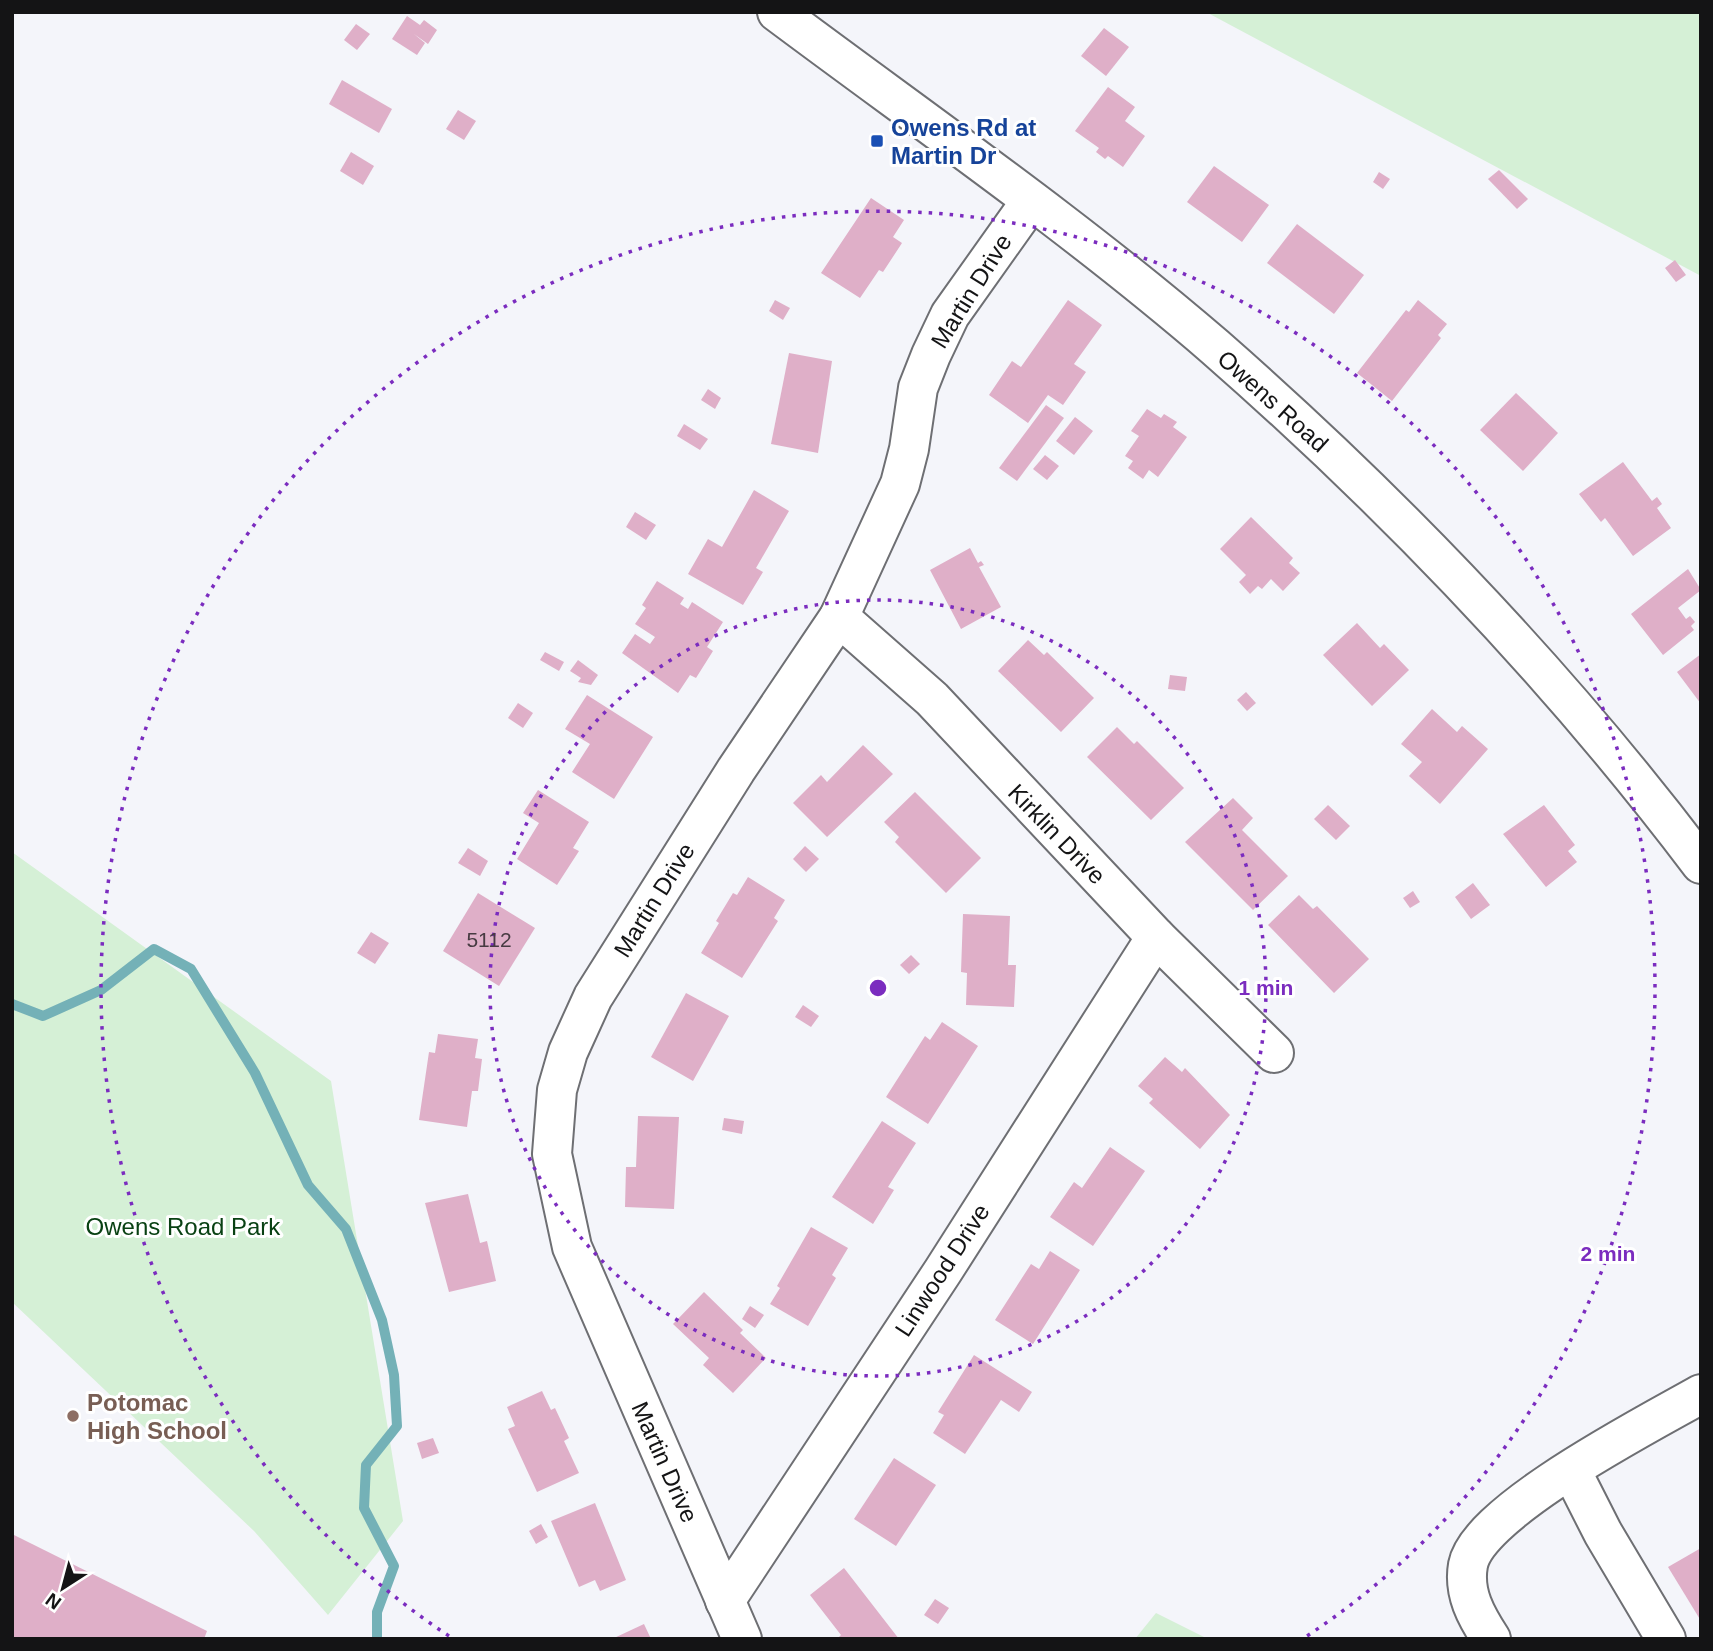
<svg xmlns="http://www.w3.org/2000/svg" width="1713" height="1651" viewBox="0 0 1713 1651" font-family="Helvetica,sans-serif">
	<style>
		.green { fill: #d5f0d6 }
		.lines { fill: none; stroke-linecap: round; stroke-linejoin: round }
		.stream { stroke: #74b1b7; stroke-width: 10 }
		.building { fill: #dfafc8 }
		.minor-casing { stroke: #6e6f73; stroke-width: 42 }
		.minor { stroke: #fff; stroke-width: 38 }
		.ring { fill: none; stroke: #7b2cbf; stroke-width: 3.5; stroke-dasharray: 3.5 7 }
		.transit-dot { fill: #1a4fb4; stroke: #fff; stroke-width: 2.5 }
		.education-dot { fill: #8d6e63; stroke: #fff; stroke-width: 2.5 }
		.labels { text-anchor: middle; dominant-baseline: central; stroke-width: 6; stroke-linejoin: round; paint-order: stroke }
		.number-label { font-size: 21px; fill: #473b42 }
		.transit-label { font-size: 24px; font-weight: bold; fill: #164399; stroke: #fff; text-anchor: start }
		.street-label { font-size: 24px; fill: #141415; stroke: #fff }
		.park-label { font-size: 24px; fill: #094113; stroke: #fff }
		.education-label { font-size: 24px; font-weight: bold; fill: #785e54; stroke: #fff; text-anchor: start }
		.centre { fill: #7b2cbf; stroke: #fff; stroke-width: 3.5 }
		.ring-label { font-size: 21px; text-anchor: middle; font-weight: bold; fill: #7b2cbf; stroke: #fff; stroke-width: 6; stroke-linejoin: round; paint-order: stroke }
	</style>
	<rect width="100%" height="100%" fill="#f4f5fa"/>
	<g class="green">
		<path d="M1206,12H1701V276Z"/>
		<path d="M12,852L331,1081L403,1521L328,1615L254,1531L12,1302Z"/>
		<path d="M1156,1613L1208,1639H1135Z"/>
	</g>
	<g class="lines">
		<path class="stream" d="M12,1004L43,1016L101,990L154,949L191,969L255,1073L308,1185L346,1229L382,1320L394,1375L397,1426L366,1465L364,1508L394,1566L377,1612V1639"/>
	</g>
	<g class="building">
		<path d="M407,16L420,25L424,20L437,30L428,44L414,34L425,43L417,55L392,39Z"/>
		<path d="M356,24L370,34L357,50L344,40Z"/>
		<path d="M1104,28L1129,47L1106,76L1081,56Z"/>
		<path d="M342,80L392,109L379,133L329,104Z"/>
		<path d="M1108,87L1135,107L1125,121L1145,136L1123,167L1108,156L1105,159L1096,152L1099,148L1075,131Z"/>
		<path d="M458,110L476,121L464,140L446,129Z"/>
		<path d="M351,152L374,166L363,185L340,171Z"/>
		<path d="M1214,166L1269,205L1242,242L1187,202Z"/>
		<path d="M1499,170L1528,199L1517,209L1488,179Z"/>
		<path d="M1379,172L1390,179L1383,189L1373,182Z"/>
		<path d="M871,198L904,220L893,237L902,243L883,272L879,270L860,298L821,273Z"/>
		<path d="M1297,224L1364,275L1334,314L1267,263Z"/>
		<path d="M1675,260L1686,275L1676,282L1665,268Z"/>
		<path d="M775,300L790,308L783,320L769,311Z"/>
		<path d="M1068,300L1102,325L1074,364L1086,372L1063,405L1048,395L1028,423L989,395L1012,361L1021,367Z"/>
		<path d="M1418,300L1447,324L1438,335L1441,338L1392,401L1357,373L1406,310L1409,312Z"/>
		<path d="M789,353L832,361L818,453L771,444Z"/>
		<path d="M708,389L721,398L715,409L701,400Z"/>
		<path d="M1516,393L1558,433L1523,471L1480,430Z"/>
		<path d="M1046,405L1064,418L1017,481L999,468Z"/>
		<path d="M1147,409L1161,418L1164,414L1177,422L1173,427L1187,437L1158,477L1149,470L1143,479L1128,468L1133,461L1125,456L1139,436L1131,431Z"/>
		<path d="M1075,417L1093,431L1074,455L1056,441Z"/>
		<path d="M684,424L708,439L700,450L677,436Z"/>
		<path d="M1045,455L1059,466L1047,480L1033,469Z"/>
		<path d="M1623,462L1652,501L1657,497L1662,504L1657,508L1671,528L1633,556L1605,518L1601,522L1579,494Z"/>
		<path d="M754,490L789,511L756,568L763,572L743,605L688,574L708,539L722,547Z"/>
		<path d="M635,512L656,525L646,540L626,527Z"/>
		<path d="M1251,517L1293,558L1289,563L1300,573L1283,591L1271,579L1262,589L1258,586L1250,594L1239,582L1246,575L1220,549Z"/>
		<path d="M970,548L978,563L981,561L984,565L979,567L1001,607L961,629L930,570Z"/>
		<path d="M1688,569L1701,590L1678,608L1686,619L1690,616L1695,622L1691,626L1694,630L1663,655L1631,614Z"/>
		<path d="M657,581L684,598L680,604L688,609L692,602L723,622L707,647L713,651L696,678L690,675L678,693L622,653L635,634L650,644L655,637L635,624L646,608L642,605Z"/>
		<path d="M1357,623L1380,648L1384,644L1409,670L1372,706L1323,655Z"/>
		<path d="M1028,640L1044,655L1047,652L1094,698L1061,732L998,671Z"/>
		<path d="M545,652L564,662L559,671L540,660Z"/>
		<path d="M1701,654V704L1677,672Z"/>
		<path d="M578,660L598,675L591,685L578,682L581,678L570,671Z"/>
		<path d="M1170,675L1187,677L1185,691L1168,689Z"/>
		<path d="M1246,692L1256,703L1247,711L1237,700Z"/>
		<path d="M587,695L653,737L614,799L572,772L590,744L565,729Z"/>
		<path d="M518,703L533,713L523,728L508,718Z"/>
		<path d="M1432,709L1457,732L1462,726L1488,749L1440,804L1409,776L1422,762L1401,744Z"/>
		<path d="M1117,727L1134,744L1137,741L1184,788L1151,820L1087,757Z"/>
		<path d="M863,745L893,774L827,837L793,803L821,775L827,782Z"/>
		<path d="M538,790L589,822L573,848L579,851L557,885L517,859L539,823L523,813Z"/>
		<path d="M915,792L981,858L946,893L895,842L899,837L884,822Z"/>
		<path d="M1233,798L1253,818L1242,830L1288,876L1253,910L1185,842Z"/>
		<path d="M1328,805L1350,826L1336,840L1314,819Z"/>
		<path d="M1544,805L1575,845L1568,851L1577,862L1546,887L1503,834Z"/>
		<path d="M805,846L819,859L806,872L793,859Z"/>
		<path d="M468,848L488,861L480,876L458,863Z"/>
		<path d="M748,877L785,900L774,918L778,921L742,978L701,953L719,923L716,921L733,893L737,895Z"/>
		<path d="M1473,883L1490,905L1471,919L1455,897Z"/>
		<path d="M1413,891L1420,902L1410,908L1403,898Z"/>
		<path d="M478,893L535,928L499,986L443,951Z"/>
		<path d="M1299,895L1313,909L1317,906L1369,959L1334,993L1268,925Z"/>
		<path d="M963,914L1010,916L1008,965H1016L1014,1007L966,1005L967,973L961,972Z"/>
		<path d="M371,932L389,943L375,964L357,953Z"/>
		<path d="M911,955L920,964L909,974L900,965Z"/>
		<path d="M686,993L729,1016L693,1081L651,1057Z"/>
		<path d="M803,1005L819,1016L811,1027L795,1017Z"/>
		<path d="M942,1022L978,1046L928,1124L886,1097L925,1036L930,1040Z"/>
		<path d="M438,1034L478,1039L475,1058L482,1059L478,1091H472L467,1127L419,1120L429,1052L435,1053Z"/>
		<path d="M1165,1057L1182,1072L1185,1068L1230,1115L1200,1149L1149,1103L1153,1099L1138,1086Z"/>
		<path d="M638,1116L679,1117L674,1209L625,1207L626,1167H636Z"/>
		<path d="M724,1118L744,1121L742,1134L722,1130Z"/>
		<path d="M882,1121L916,1143L888,1187L894,1190L873,1224L832,1197Z"/>
		<path d="M1110,1147L1145,1171L1093,1246L1050,1217L1074,1182L1082,1188Z"/>
		<path d="M468,1194L480,1243L487,1241L496,1281L449,1292L425,1203Z"/>
		<path d="M811,1227L848,1248L832,1275L836,1278L808,1326L770,1304L780,1288L777,1286Z"/>
		<path d="M1050,1251L1080,1270L1033,1344L995,1320L1031,1264L1039,1269Z"/>
		<path d="M704,1292L743,1330L740,1333L766,1358L733,1393L703,1365L709,1358L673,1324Z"/>
		<path d="M750,1306L764,1315L755,1328L742,1319Z"/>
		<path d="M974,1355L1032,1392L1019,1412L1001,1400L965,1454L933,1433L944,1415L938,1412Z"/>
		<path d="M542,1391L551,1410L555,1408L569,1438L564,1441L579,1473L537,1492L508,1429L515,1426L507,1407Z"/>
		<path d="M433,1438L439,1453L422,1459L417,1443Z"/>
		<path d="M894,1458L936,1485L896,1546L854,1519Z"/>
		<path d="M595,1503L626,1580L600,1591L595,1580L579,1587L551,1521Z"/>
		<path d="M541,1524L548,1537L536,1544L529,1531Z"/>
		<path d="M12,1534L207,1631L204,1639H12Z"/>
		<path d="M1701,1548V1621L1668,1567Z"/>
		<path d="M844,1568L899,1639H837L841,1635L810,1595Z"/>
		<path d="M935,1599L949,1608L938,1624L924,1615Z"/>
		<path d="M644,1624L651,1639H612Z"/>
	</g>
	<g class="lines">
		<g class="minor-casing">
			<g id="minor">
				<path d="M777,12C924,122 1076,227 1215,347C1393,503 1558,675 1701,864"/>
				<path d="M839,617L932,699L1156,937L1274,1053"/>
				<path d="M1571,1470L1603,1533L1666,1639"/>
				<path d="M725,1601L943,1271L1156,937"/>
				<path d="M742,1639L572,1247L552,1154L557,1090L568,1052L593,997L736,770L839,617L900,484L909,449L918,388L931,355L950,315L1031,201"/>
				<path d="M1491,1639C1476,1616 1463,1593 1468,1565C1478,1511 1652,1422 1701,1394"/>
			</g>
		</g>
		<use href="#minor" class="minor"/>
	</g>
	<g class="ring">
		<circle cx="878" cy="988" r="388"/>
		<path d="M449 1636A777 777 0 1 1 1307 1636"/>
	</g>
	<rect class="transit-dot" x="870" y="134" width="14" height="14" rx="3.5"/>
	<circle class="education-dot" cx="73" cy="1416" r="7"/>
	<g class="labels">
		<g class="number-label">
			<text x="489" y="939">5112</text>
		</g>
		<g class="transit-label">
			<text x="891" y="127">Owens Rd at<tspan x="891" dy="28">Martin Dr</tspan></text>
		</g>
		<g class="street-label">
			<text transform="translate(971 291) rotate(-58)">Martin Drive</text>
			<text transform="translate(1273 401) rotate(42)">Owens Road</text>
			<text transform="translate(1057 834) rotate(46)">Kirklin Drive</text>
			<text transform="translate(654 900) rotate(-58)">Martin Drive</text>
			<text transform="translate(942 1270) rotate(-57)">Linwood Drive</text>
			<text transform="translate(665 1462) rotate(66)">Martin Drive</text>
		</g>
		<g class="park-label">
			<text x="183" y="1226">Owens Road Park</text>
		</g>
		<g class="education-label">
			<text x="87" y="1402">Potomac<tspan x="87" dy="28">High School</tspan></text>
		</g>
	</g>
	<circle cx="878" cy="988" r="10" class="centre"/>
	<g class="ring-label">
		<text x="1266" y="995">1 min</text>
		<text x="1608" y="1261">2 min</text>
	</g>
	<rect width="1713" height="1651" fill="none" stroke="#141415" stroke-width="28"/>
	<g transform="translate(63 1588) rotate(216)" stroke="#ffffff" stroke-width="5" paint-order="stroke">
	<path d="M0-5L12 26L0 18L-12 26Z" fill="#141415"/>
	<text y="-10" font-size="19" font-weight="bold" text-anchor="middle" fill="#141415">N</text>
	</g>
</svg>
